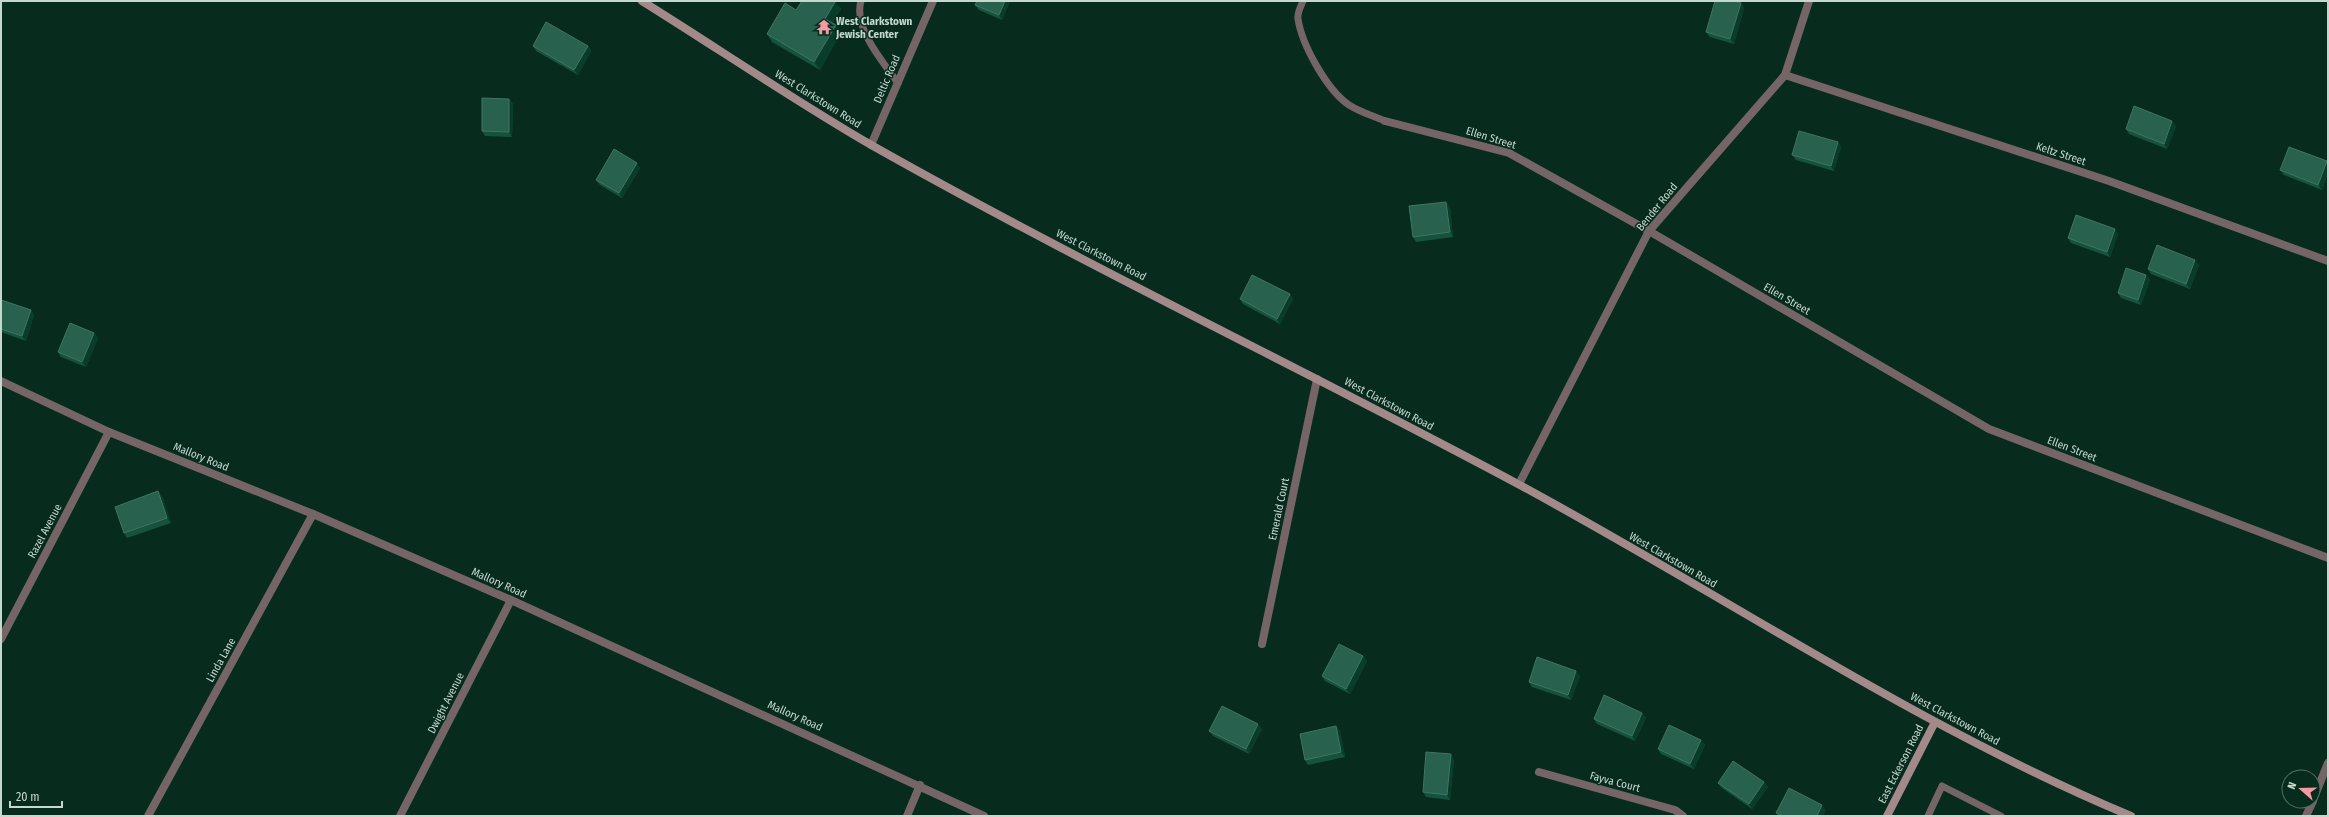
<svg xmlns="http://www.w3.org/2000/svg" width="2329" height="817" viewBox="0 0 2329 817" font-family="'Fira Sans Condensed',sans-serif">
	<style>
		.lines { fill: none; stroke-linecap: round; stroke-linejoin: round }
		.lane { stroke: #766566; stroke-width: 7 }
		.street { stroke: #766566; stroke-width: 8 }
		.secondary { stroke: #a4898b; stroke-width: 8 }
		.wall { fill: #15533e }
		.shaded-wall { fill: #083d2b }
		.building { fill: #28614d; stroke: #417462 }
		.labels { text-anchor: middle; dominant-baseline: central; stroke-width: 3; stroke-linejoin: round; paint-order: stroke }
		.poi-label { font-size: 11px; font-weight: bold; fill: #c5d8ce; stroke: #072c1e; text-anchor: start }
		.street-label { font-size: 11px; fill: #c5d8ce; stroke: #072c1e }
	</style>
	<rect width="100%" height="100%" fill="#072c1e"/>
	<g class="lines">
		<g class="lane">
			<path d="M861,1C853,28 883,62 898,83"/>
			<path d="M1303,1C1301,6 1297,13 1298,19C1302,45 1327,90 1349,105C1360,112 1373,116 1385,121"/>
			<path d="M1928,816L1942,786L2001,816"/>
		</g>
		<g class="street">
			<path d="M1785,75L2109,181L2328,261"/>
			<path d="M1385,121L1509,153L1649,231L1989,429L2328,558"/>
			<path d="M871,145L933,1"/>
			<path d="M1,381L109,432L313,514L511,600L984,816"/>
			<path d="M1519,484L1649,231L1785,75L1809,1"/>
			<path d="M1,639L109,432"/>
			<path d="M1262,644L1317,379"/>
			<path d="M1539,772L1675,810L1683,816"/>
			<path d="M2313,800L2328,763"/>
			<path d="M148,816L313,514"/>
			<path d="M400,816L511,600"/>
			<path d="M907,816L920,785"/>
			<path d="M2306,816L2313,801"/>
		</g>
		<g class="secondary">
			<path d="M642,1C719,49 795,101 873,146C1084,265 1303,369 1516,483C1721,593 1915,726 2131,816"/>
			<path d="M1887,816L1935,722"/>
		</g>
	</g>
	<g class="wall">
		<path d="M977,1H1010L1002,20L979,10L975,5Z"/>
		<path d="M835,2L841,9L832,23L836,25L841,32L820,70L772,42L767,34L796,10Z"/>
		<path d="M1741,3L1744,8L1734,44L1710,37L1706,32Z"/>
		<path d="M533,46H588L591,51L578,75L536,51Z"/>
		<path d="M509,99L513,104L512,137L485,136L482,131Z"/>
		<path d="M2176,126L2167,149L2129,134L2126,129Z"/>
		<path d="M1838,142L1841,147L1834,171L1796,160L1792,155Z"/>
		<path d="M2327,161L2328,162V172L2322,190L2284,175L2280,170Z"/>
		<path d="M640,168L622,198L600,185L596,180Z"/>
		<path d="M1450,207L1453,237L1416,242L1413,237Z"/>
		<path d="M2118,234L2110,257L2071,243L2068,238Z"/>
		<path d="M2199,265L2190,289L2151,274L2148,269Z"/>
		<path d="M2146,275L2150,280L2141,305L2121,298L2118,293Z"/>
		<path d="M1290,294L1293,299L1280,324L1243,304L1240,299Z"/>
		<path d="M1,300L31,310L34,315L26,341L1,332Z"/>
		<path d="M94,333L98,338L86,367L61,357L58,352Z"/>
		<path d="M158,491L162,496L171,523L127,538L124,533Z"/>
		<path d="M1363,656L1367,661L1350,694L1325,681L1322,676Z"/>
		<path d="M1580,676L1571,700L1532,687L1529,682Z"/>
		<path d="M1642,713L1646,718L1635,741L1597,724L1594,719Z"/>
		<path d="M1336,726L1340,731L1345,757L1308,765L1305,760Z"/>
		<path d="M1262,729L1249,754L1213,736L1209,731Z"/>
		<path d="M1701,740L1705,745L1694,769L1661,754L1658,749Z"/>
		<path d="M1454,759L1450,800L1426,797L1423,792Z"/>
		<path d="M1764,782L1768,787L1752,809L1722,788L1718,783Z"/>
	</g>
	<g class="shaded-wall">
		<path d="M1005,1H1010L1002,20L999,15Z"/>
		<path d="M835,2L841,9L831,26L825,19Z"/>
		<path d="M1741,3L1744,8L1734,44L1730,39Z"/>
		<path d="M836,25L841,32L820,70L814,62Z"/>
		<path d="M588,46L591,51L578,75L574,70Z"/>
		<path d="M509,99L513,104L512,137L509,132Z"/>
		<path d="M2172,121L2176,126L2167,149L2164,144Z"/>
		<path d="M1838,142L1841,147L1834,171L1831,166Z"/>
		<path d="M2327,161L2328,162V172L2322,190L2318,185Z"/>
		<path d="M637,163L640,168L622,198L619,193Z"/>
		<path d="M1446,202L1450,207L1453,237L1450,232Z"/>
		<path d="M2115,229L2118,234L2110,257L2107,252Z"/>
		<path d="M2195,260L2199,265L2190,289L2186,284Z"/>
		<path d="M2146,275L2150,280L2141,305L2138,300Z"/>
		<path d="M1290,294L1293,299L1280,324L1277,319Z"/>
		<path d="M31,310L34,315L26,341L22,336Z"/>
		<path d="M94,333L98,338L86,367L82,362Z"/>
		<path d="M158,491L162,496L171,523L167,518Z"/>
		<path d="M1363,656L1367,661L1350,694L1346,689Z"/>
		<path d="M1576,671L1580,676L1571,700L1568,695Z"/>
		<path d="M1642,713L1646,718L1635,741L1632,736Z"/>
		<path d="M1258,724L1262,729L1249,754L1246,749Z"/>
		<path d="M1336,726L1340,731L1345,757L1341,752Z"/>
		<path d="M1701,740L1705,745L1694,769L1690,764Z"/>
		<path d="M1451,754L1454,759L1450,800L1447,795Z"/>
		<path d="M1764,782L1768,787L1752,809L1749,804Z"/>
		<path d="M1822,805L1826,810L1823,816H1817Z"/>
	</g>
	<g class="building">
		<path d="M802,1H834L835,2L825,19L836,25L814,62L767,34L785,3L796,10Z"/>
		<path d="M977,1H1005L999,15L975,5Z"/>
		<path d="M1715,1H1735L1741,3L1730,39L1706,32Z"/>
		<path d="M546,22L588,46L574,70L533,46Z"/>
		<path d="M482,98L509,99V132L482,131Z"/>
		<path d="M2134,106L2172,121L2164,144L2126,129Z"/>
		<path d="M1799,131L1838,142L1831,166L1792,155Z"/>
		<path d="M2289,147L2327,161L2318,185L2280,170Z"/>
		<path d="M614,149L637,163L619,193L596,180Z"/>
		<path d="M1446,202L1450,232L1413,237L1409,206Z"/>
		<path d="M2076,215L2115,229L2107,252L2068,238Z"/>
		<path d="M2157,245L2195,260L2186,284L2148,269Z"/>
		<path d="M2126,268L2146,275L2138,300L2118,293Z"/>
		<path d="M1252,275L1290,294L1277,319L1240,299Z"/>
		<path d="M1,300L31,310L22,336L1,329Z"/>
		<path d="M70,323L94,333L82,362L58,352Z"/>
		<path d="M158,491L167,518L124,533L115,507Z"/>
		<path d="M1339,644L1363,656L1346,689L1322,676Z"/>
		<path d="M1537,657L1576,671L1568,695L1529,682Z"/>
		<path d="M1604,695L1642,713L1632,736L1594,719Z"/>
		<path d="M1222,706L1258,724L1246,749L1209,731Z"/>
		<path d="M1669,725L1701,740L1690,764L1658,749Z"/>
		<path d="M1336,726L1341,752L1305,760L1300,734Z"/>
		<path d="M1426,752L1451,754L1447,795L1423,792Z"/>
		<path d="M1733,761L1764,782L1749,804L1718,783Z"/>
		<path d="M1789,788L1822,805L1817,816H1782L1776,813Z"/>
	</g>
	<defs>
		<g id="temple-bare" transform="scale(1.2)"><path d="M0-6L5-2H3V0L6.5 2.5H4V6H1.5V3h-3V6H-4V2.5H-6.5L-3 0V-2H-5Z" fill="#f49aa5" stroke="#072c1e" stroke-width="2.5" paint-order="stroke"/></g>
	</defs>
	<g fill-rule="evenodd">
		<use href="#temple-bare" x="824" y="27"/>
	</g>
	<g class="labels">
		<g class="poi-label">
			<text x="836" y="21">West Clarkstown<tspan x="836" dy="13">Jewish Center</tspan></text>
		</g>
		<g class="street-label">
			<text transform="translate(887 79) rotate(-67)">Deltic Road</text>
			<text transform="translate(818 99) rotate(32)">West Clarkstown Road</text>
			<text transform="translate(1491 138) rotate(17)">Ellen Street</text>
			<text transform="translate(2061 154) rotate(18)">Keltz Street</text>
			<text transform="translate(1657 207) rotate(-51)">Bender Road</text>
			<text transform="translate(1101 255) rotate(27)">West Clarkstown Road</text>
			<text transform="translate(1787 299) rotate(30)">Ellen Street</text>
			<text transform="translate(1389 404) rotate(28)">West Clarkstown Road</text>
			<text transform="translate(2072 449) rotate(21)">Ellen Street</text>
			<text transform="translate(201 457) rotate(22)">Mallory Road</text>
			<text transform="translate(1279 509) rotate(-78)">Emerald Court</text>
			<text transform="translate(45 531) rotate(-62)">Razel Avenue</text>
			<text transform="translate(1673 560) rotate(30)">West Clarkstown Road</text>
			<text transform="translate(499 583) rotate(24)">Mallory Road</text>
			<text transform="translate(221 660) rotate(-61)">Linda Lane</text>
			<text transform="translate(446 703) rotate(-63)">Dwight Avenue</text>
			<text transform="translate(795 716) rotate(24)">Mallory Road</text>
			<text transform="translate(1955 719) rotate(28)">West Clarkstown Road</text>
			<text transform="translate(1901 764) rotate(-63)">East Eckerson Road</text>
			<text transform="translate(1615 782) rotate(15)">Fayva Court</text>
		</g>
	</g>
	<rect width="2329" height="817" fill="none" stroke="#c5d8ce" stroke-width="4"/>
	<g transform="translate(2301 789) rotate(290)"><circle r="19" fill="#072c1e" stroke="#537164"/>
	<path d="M0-3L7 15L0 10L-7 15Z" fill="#f49aa5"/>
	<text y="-6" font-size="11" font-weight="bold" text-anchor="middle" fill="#c5d8ce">N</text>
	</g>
	<path d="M10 801v6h52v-6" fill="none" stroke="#c5d8ce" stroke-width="2"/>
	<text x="16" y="801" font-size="12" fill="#c5d8ce" stroke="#072c1e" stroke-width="3" paint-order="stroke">20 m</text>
</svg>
